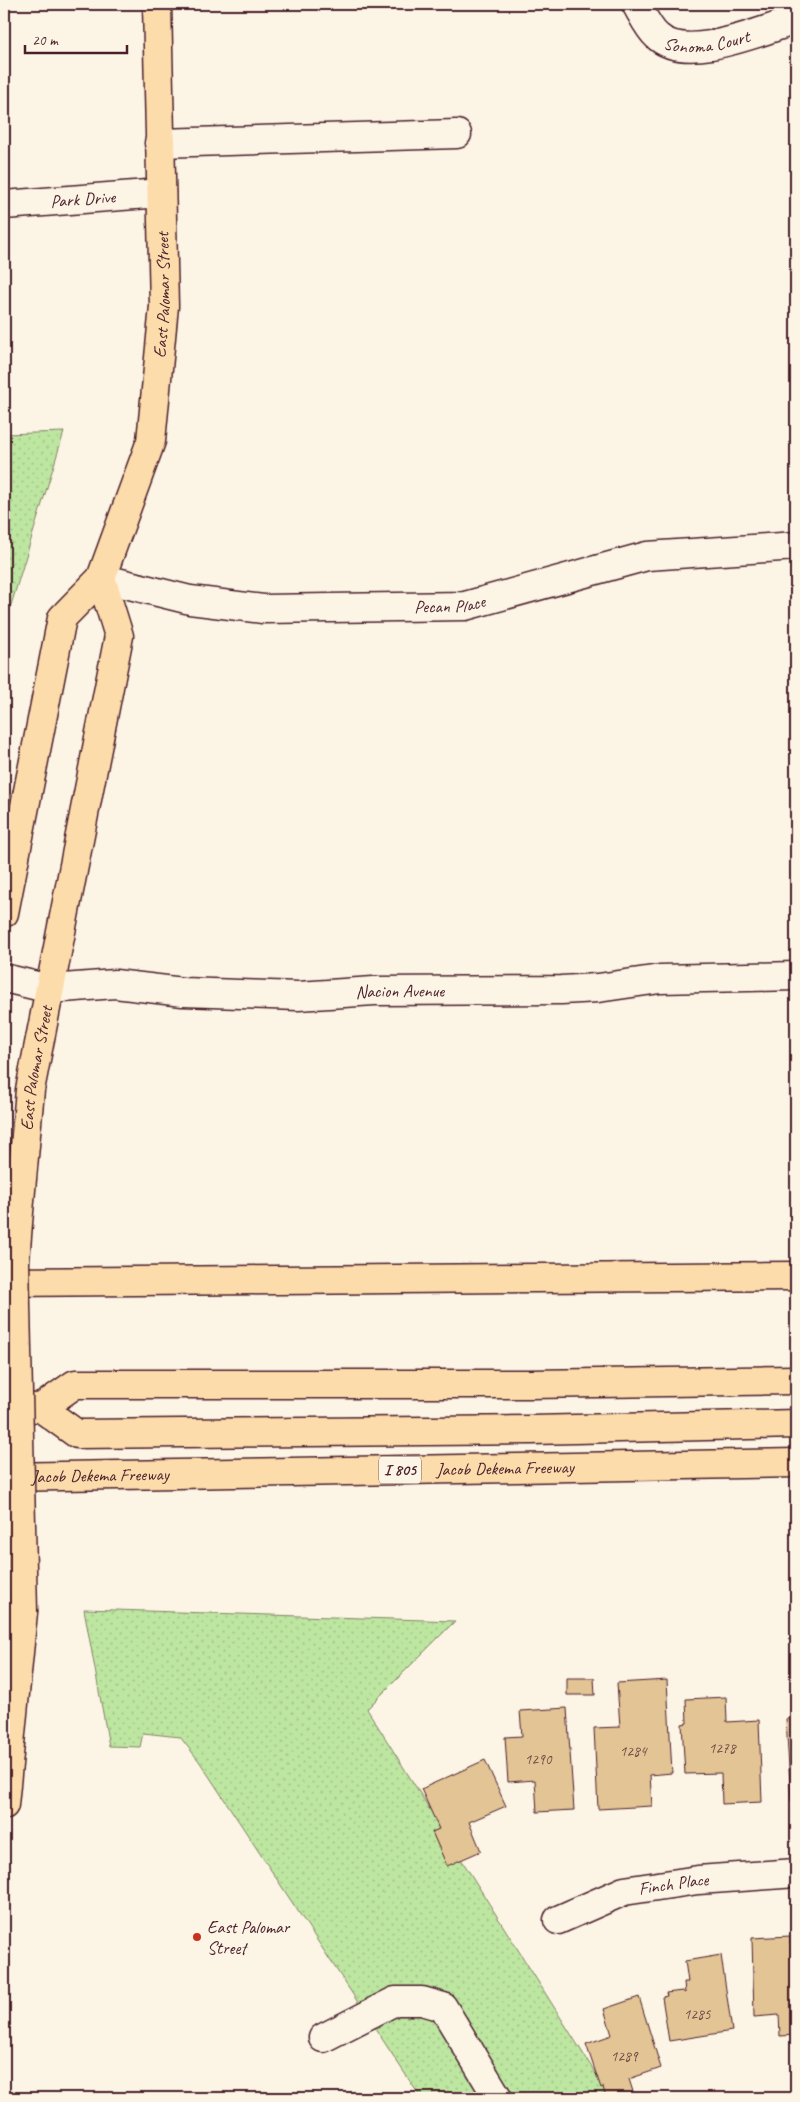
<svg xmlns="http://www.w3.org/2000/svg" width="800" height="2102" viewBox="0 0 800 2102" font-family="Caveat,sans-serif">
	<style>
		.grass { fill: url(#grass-dots); stroke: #848266 }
		.building { fill: #e2c495; stroke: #4a1f2b }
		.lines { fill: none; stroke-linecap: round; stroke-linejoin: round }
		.minor-casing { stroke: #4a1f2b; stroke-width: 31 }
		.major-casing { stroke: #4a1f2b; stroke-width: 31 }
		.highway-casing { stroke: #4a1f2b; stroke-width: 31 }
		.minor { stroke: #fcf5e5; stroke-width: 28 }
		.major { stroke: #fddcac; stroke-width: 28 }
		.highway { stroke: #fddcac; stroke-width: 28 }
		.major-bridge-casing { stroke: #4a1f2b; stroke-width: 31; stroke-linecap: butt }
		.major-bridge { stroke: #fddcac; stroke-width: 28 }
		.poi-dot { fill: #c8321e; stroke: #fcf5e5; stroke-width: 2 }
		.labels { text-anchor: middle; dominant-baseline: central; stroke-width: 4; stroke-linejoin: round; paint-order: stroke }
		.number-label { font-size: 15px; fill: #704846 }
		.shield { fill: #fcf5e5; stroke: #7f5f63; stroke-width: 1 }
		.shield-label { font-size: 16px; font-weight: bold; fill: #4a1f2b }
		.street-label { font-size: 18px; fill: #4a1f2b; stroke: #fcf5e5 }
		.poi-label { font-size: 18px; fill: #4a1f2b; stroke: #fcf5e5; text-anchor: start }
	</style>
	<defs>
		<pattern id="grass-dots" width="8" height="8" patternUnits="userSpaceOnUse" patternTransform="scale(1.25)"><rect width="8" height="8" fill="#bde6a1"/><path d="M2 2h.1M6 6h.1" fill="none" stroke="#a4c58b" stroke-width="1.8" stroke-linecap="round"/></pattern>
	</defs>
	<rect width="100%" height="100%" fill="#fcf5e5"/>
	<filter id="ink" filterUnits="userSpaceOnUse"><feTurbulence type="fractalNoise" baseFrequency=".02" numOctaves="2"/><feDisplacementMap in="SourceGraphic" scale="10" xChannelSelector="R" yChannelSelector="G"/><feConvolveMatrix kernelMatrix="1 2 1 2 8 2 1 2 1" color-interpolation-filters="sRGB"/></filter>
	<g filter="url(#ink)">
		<g class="grass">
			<path d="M64,432L4,628V434Z"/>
			<path d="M84,1609L455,1621L367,1709L611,2098H421L199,1761L180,1737L143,1733L140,1747L109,1746Z"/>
		</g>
		<g class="building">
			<path d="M567,1678H594L595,1695H567Z"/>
			<path d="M667,1680L672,1773L650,1775L652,1806L598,1809L594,1728L620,1727L617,1683Z"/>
			<path d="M726,1697L727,1722L759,1720L762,1802L722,1804L721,1773L685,1774L682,1724L687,1723L686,1699Z"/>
			<path d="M567,1708L574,1810L537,1812L535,1780L508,1782L505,1737L522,1736L520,1711Z"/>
			<path d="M786,1719H796V1801H791Z"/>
			<path d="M485,1760L506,1806L469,1822L481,1851L447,1866L432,1832L439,1829L421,1789Z"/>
			<path d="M790,1936L791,1959H796V2035L780,2036L779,2015L754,2017L752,1938Z"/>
			<path d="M721,1955L732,2031L669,2041L662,1997L667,1996L666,1993L682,1991L685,1993L684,1982H688L685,1961Z"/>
			<path d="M639,1997L661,2068L629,2079L635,2098H606L603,2087L601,2088L586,2044L612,2035L604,2009Z"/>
		</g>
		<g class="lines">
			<g class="minor-casing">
				<g id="minor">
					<path id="s1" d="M636,4C642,14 648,28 657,36C686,64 763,30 796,20"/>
					<path d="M159,143L457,134"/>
					<path id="s2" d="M4,205L161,193"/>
					<path id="s3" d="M101,578L190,600L263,609L465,606L647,556L796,546"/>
					<path id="s4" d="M4,978L50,989L115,984L183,992L298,996L374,991L561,990L598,988L660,979L796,976"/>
					<path id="s5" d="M558,1920L624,1891L698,1880L796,1873"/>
					<path d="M323,2038L395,2001H422L443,2007L498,2098"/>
				</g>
			</g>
			<g class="major-casing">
				<g id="major">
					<path id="s6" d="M4,913L62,618L101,578L151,441L164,306L157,4"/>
					<path id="s7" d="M18,1223L30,1090L119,636L101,578"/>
					<path d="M4,1805L23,1612"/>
				</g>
			</g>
			<g class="highway-casing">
				<g id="highway">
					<path d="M4,1282L796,1276"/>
					<path d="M4,1407L41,1408L77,1434L532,1430L796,1424"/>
					<path d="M41,1408L75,1384H530L796,1380"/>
					<path id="s8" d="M4,1477L796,1463"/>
				</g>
			</g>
			<use href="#minor" class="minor"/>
			<use href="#major" class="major"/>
			<use href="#highway" class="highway"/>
			<g class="major-bridge-casing">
				<path id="major-bridge" d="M18,1223L15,1262L23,1612"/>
			</g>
			<use href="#major-bridge" class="major-bridge"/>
		</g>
	</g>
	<circle class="poi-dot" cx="197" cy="1937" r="5"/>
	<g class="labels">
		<g class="number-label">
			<text x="722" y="1748">1278</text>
			<text x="633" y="1751">1284</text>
			<text x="538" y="1759">1290</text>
			<text x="697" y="2014">1285</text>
			<text x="624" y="2056">1289</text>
		</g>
		<rect class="shield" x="379" y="1456.5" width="42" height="27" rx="4"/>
		<g class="shield-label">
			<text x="400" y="1470">I 805</text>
		</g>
		<g class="street-label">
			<text stroke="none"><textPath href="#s1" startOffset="91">Sonoma Court</textPath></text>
			<text stroke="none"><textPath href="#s2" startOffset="79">Park Drive</textPath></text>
			<text stroke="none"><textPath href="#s6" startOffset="649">East Palomar Street</textPath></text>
			<text stroke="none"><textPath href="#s3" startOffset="352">Pecan Place</textPath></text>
			<text stroke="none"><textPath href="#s4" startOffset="398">Nacion Avenue</textPath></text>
			<text stroke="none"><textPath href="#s7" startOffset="156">East Palomar Street</textPath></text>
			<text stroke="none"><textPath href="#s8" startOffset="501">Jacob Dekema Freeway</textPath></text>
			<text stroke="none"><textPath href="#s8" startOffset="96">Jacob Dekema Freeway</textPath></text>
			<text stroke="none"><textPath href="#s5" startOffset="122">Finch Place</textPath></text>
		</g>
		<g class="poi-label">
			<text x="207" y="1927">East Palomar<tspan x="207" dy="21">Street</tspan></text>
		</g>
	</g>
	<rect width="800" height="2102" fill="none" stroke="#fcf5e5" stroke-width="20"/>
	<rect x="10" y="10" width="780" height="2082" fill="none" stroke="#4a1f2b" stroke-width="2" filter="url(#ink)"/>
	<path d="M25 45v8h102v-8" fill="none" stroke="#4a1f2b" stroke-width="2.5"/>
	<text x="32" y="45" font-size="15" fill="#4a1f2b" stroke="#fcf5e5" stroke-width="4" paint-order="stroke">20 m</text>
</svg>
